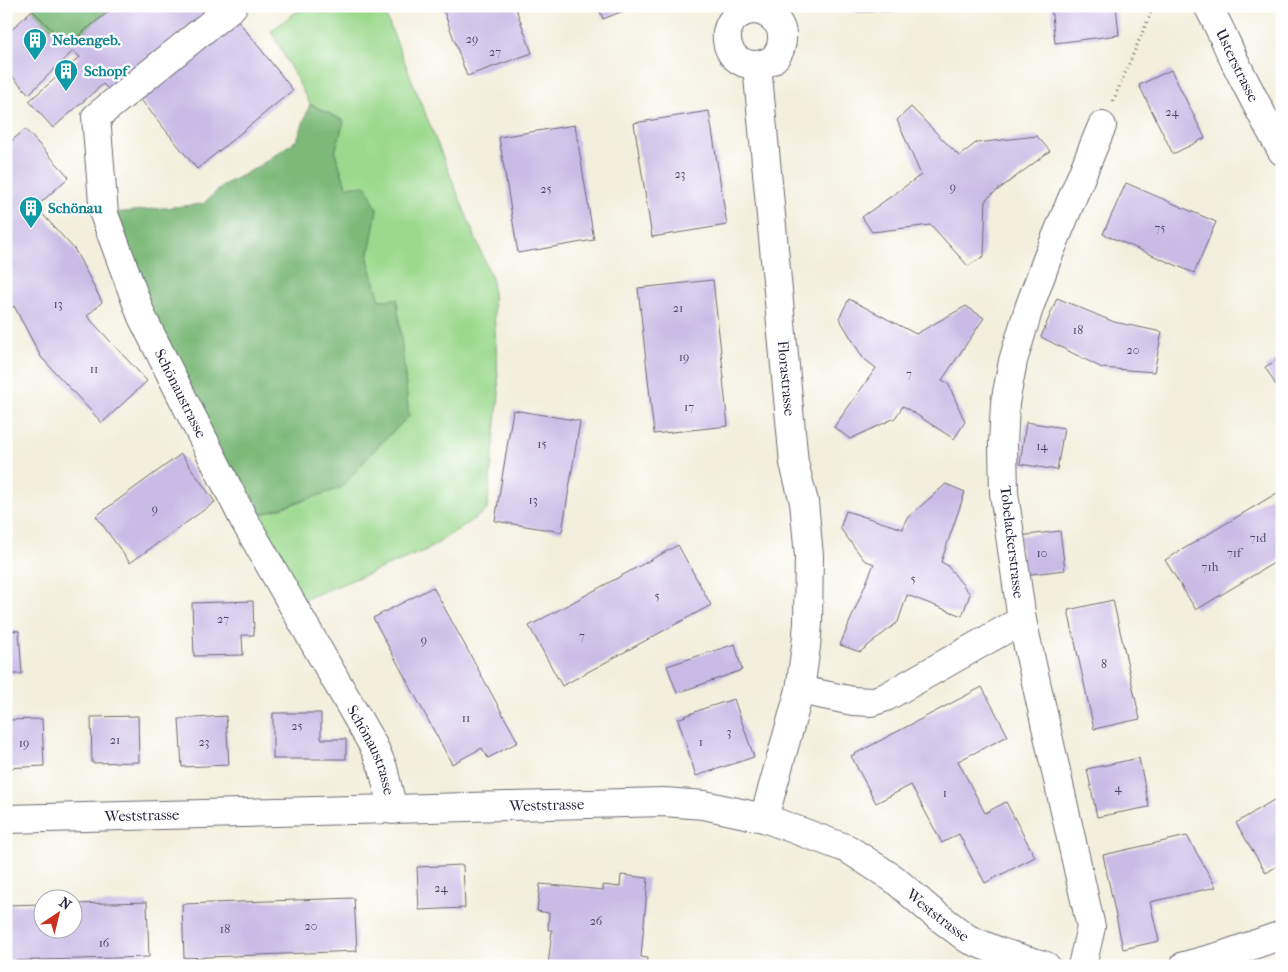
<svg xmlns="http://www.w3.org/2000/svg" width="1288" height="972" viewBox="0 0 1288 972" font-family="'IM FELL French Canon',serif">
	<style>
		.green { fill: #9cd98e; stroke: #5f7e64 }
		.forest { fill: #7db979; stroke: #506e5a }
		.building { fill: #cabbe6 }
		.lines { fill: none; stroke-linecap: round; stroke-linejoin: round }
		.street-casing { stroke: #6b6a73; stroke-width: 30 }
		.secondary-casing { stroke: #6b6a73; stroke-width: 30 }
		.path { stroke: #6b6a73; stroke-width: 3; stroke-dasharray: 1 4; stroke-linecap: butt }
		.street { stroke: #fff; stroke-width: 28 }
		.secondary { stroke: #fff; stroke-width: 28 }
		.labels { text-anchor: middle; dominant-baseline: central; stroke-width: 4.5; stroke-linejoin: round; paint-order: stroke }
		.number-label { font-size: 12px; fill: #4c4866 }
		.culture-label { font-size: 15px; font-weight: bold; fill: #0d838f; stroke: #fff; text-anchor: start }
		.street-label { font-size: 15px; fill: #22223b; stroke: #fff }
	</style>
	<rect width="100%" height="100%" fill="#fff"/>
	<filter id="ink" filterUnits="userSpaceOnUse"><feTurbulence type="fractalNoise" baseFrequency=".02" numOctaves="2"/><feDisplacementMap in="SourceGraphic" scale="10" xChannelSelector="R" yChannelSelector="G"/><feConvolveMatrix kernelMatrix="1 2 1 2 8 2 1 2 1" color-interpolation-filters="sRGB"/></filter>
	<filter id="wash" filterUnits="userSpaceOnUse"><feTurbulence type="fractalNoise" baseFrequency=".0096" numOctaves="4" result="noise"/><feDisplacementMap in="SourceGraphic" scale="20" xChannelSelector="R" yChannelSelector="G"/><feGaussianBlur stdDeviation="1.12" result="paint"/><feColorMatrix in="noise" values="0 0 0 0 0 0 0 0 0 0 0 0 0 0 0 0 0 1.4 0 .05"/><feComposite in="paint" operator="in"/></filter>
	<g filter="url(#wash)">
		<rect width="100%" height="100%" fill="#f3efdc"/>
		<path class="green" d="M304,6H382L492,279L499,394L487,510L429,549L293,604L244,520L341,488L375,449L409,416L397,299L380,300L368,259L377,210L346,186L335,152L344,121L310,104L271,31Z"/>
		<g class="forest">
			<path d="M37,6H115L67,45L32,10Z"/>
			<path d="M310,104L344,121L335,152L346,186H367L377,210L368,259L380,300L397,299L409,416L375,449L341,488L244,520L104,214L203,204L225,184L256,168L297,140Z"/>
		</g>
		<g id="blocks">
			<g class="building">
				<path d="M115,6H214L109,90L103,84L53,128L29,101L80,57L73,51L29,94L6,70V35L32,10L67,45Z"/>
				<path d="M442,6H515L532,53L467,76Z"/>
				<path d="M598,6H636L603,19Z"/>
				<path d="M855,6H939V10L855,12Z"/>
				<path d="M1051,6H1116L1119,35L1055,43Z"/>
				<path d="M232,13L293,90L197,169L138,96Z"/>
				<path d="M1171,70L1205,138L1173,154L1139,85Z"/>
				<path d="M911,107L959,156L976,143L1037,136L1050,151L986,199L984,256L968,266L931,225L872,232L862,217L921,175L897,120Z"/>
				<path d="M709,111L727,225L652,237L634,123Z"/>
				<path d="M575,125L594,240L518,253L499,137Z"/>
				<path d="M25,129L69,177L36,207L75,250L102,302L87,316L147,381L102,423L41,357L14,306L10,310L6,306V146Z"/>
				<path d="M1126,183L1216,222L1194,273L1103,234Z"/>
				<path d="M713,280L724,379H723L728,426L654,434L638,288Z"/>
				<path d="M1057,298L1114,322L1162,332L1154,372L1102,368L1041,337Z"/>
				<path d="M849,299L916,334L966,306L984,318L942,380L948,383L965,422L954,439L903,406L895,418L850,439L834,427L876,368L863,358L839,318Z"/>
				<path d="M1282,357V395L1265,367Z"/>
				<path d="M513,410L580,421L562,532L495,521Z"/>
				<path d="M1026,422L1064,428L1057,470L1020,464Z"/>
				<path d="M181,454L215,502L130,563L96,516Z"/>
				<path d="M946,484L965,492L941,562L947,565L970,594L962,616L907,595L898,622L860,652L840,645L874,564L864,560L840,528L846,511L903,529L906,519Z"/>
				<path d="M1282,490V558L1196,610L1165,560Z"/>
				<path d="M1060,531L1065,570L1024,575L1019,536Z"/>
				<path d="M678,545L711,605L562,686L529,626Z"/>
				<path d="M433,587L518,742L488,758L482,748L452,764L373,618Z"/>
				<path d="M1113,600L1140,719L1094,729L1068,610Z"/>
				<path d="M253,601L254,635H242L243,655L194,656L192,603Z"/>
				<path d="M6,630L19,631L22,674H6Z"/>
				<path d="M735,644L742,670L677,693L667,666Z"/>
				<path d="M982,687L1008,736L958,761L985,813L1006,802L1035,857L985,883L959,834L942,843L911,785L876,803L851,756Z"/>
				<path d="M734,699L754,757L696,776L678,719L705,708Z"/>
				<path d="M273,713H321V739H346V759H273Z"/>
				<path d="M138,716L139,762L92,763L91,717Z"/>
				<path d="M226,716L229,765L182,767L179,719Z"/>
				<path d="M42,719L44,766L6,768V720Z"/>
				<path d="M1139,758L1149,807L1097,817L1087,769Z"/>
				<path d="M1282,795V863L1266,873L1236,823Z"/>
				<path d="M1187,836L1216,887L1150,902L1159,941L1123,949L1103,855Z"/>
				<path d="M463,865L465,908L419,910L417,867Z"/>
				<path d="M621,875L648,878L641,957L647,958L646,966H548L552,930H548L549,913L537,911L540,884L603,890V885L620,887Z"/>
				<path d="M354,898L357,951L184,958L182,904Z"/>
				<path d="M147,902L149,957L6,961V905L42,904V930H72V904Z"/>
			</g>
		</g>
	</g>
	<g filter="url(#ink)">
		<use href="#blocks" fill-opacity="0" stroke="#6b6a73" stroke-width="1"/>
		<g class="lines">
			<g class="street-casing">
				<g id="street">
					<path id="s1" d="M233,6L96,117L104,214L142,317L244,520L374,747L383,768L393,810"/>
					<path id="s2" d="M757,65C719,66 716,13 753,10C761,10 768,13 774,19C786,29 784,50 772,60C768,63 762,64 757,65L794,463L804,502L809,556L808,623L806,646L800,690L764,818"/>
					<path d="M800,690L853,701L871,702L886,697L1022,620"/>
					<path d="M1082,966L1091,927L1022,620L1004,493L1003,445L1005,403L1013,361L1029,308L1047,259L1102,126"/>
				</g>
			</g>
			<g class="secondary-casing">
				<g id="secondary">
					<path id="s3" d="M1208,6C1218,24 1226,43 1235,62C1250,92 1265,121 1282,151"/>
					<path id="s4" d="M6,819L664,802L704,805L764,818L848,849L894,879L931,911L968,939L1000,952L1046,966"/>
					<path d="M1184,966L1221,956L1282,935"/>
				</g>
			</g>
			<path class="path" d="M1113,101L1153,8"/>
			<use href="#street" class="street"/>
			<use href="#secondary" class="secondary"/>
		</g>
	</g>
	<defs>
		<g id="building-pin" transform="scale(1.25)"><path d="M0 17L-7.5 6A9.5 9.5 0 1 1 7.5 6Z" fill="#0f9aa8" stroke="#fff"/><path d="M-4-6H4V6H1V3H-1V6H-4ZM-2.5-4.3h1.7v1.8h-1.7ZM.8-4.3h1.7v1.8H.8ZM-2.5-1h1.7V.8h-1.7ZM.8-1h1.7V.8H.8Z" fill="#fff"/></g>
	</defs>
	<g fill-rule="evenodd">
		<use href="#building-pin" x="35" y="40"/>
		<use href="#building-pin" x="66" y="71"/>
		<use href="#building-pin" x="31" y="208"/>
	</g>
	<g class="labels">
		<g class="number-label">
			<text x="472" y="39">29</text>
			<text x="495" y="52">27</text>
			<text x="1172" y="112">24</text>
			<text x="680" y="174">23</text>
			<text x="953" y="187">9</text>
			<text x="546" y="189">25</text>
			<text x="1160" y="228">75</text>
			<text x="58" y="304">13</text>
			<text x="678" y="308">21</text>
			<text x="1078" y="330">18</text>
			<text x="1133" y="350">20</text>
			<text x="684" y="357">19</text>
			<text x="94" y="369">11</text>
			<text x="909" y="374">7</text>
			<text x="689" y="407">17</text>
			<text x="542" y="444">15</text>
			<text x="1042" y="446">14</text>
			<text x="533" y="500">13</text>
			<text x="155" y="509">9</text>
			<text x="1258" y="538">71d</text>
			<text x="1042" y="553">10</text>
			<text x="1234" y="553">71f</text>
			<text x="1210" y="567">71h</text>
			<text x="913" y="579">5</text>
			<text x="657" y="596">5</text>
			<text x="223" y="619">27</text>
			<text x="582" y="636">7</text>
			<text x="424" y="640">9</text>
			<text x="1104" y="664">8</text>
			<text x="466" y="718">11</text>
			<text x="297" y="726">25</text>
			<text x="729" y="732">3</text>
			<text x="115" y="740">21</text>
			<text x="204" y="742">23</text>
			<text x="701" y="742">1</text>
			<text x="24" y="743">19</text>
			<text x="1118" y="788">4</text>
			<text x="945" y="793">1</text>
			<text x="441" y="888">24</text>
			<text x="596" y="921">26</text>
			<text x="311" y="926">20</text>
			<text x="225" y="929">18</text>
			<text x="104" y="943">16</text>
		</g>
		<g class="culture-label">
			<text x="52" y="40">Nebengeb.</text>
			<text x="84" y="71">Schopf</text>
			<text x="48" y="208">Schönau</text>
		</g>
		<g class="street-label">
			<text stroke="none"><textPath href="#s3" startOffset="66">Usterstrasse</textPath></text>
			<text stroke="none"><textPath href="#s2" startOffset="488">Florastrasse</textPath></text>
			<text stroke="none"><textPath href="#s1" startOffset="469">Schönaustrasse</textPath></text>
			<text transform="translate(1012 542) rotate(83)">Tobelackerstrasse</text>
			<text stroke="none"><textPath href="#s1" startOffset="874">Schönaustrasse</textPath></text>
			<text stroke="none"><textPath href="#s4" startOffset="541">Weststrasse</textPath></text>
			<text stroke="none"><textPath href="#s4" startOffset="136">Weststrasse</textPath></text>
			<text stroke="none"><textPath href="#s4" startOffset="961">Weststrasse</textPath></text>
		</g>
	</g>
	<rect width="1288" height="972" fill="none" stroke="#fff" stroke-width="25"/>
	<g transform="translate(58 914) rotate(35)"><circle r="24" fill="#ffffff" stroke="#a7a7b1"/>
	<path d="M0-4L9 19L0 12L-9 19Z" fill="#c8321e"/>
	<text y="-8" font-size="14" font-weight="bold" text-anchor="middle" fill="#22223b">N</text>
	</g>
</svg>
